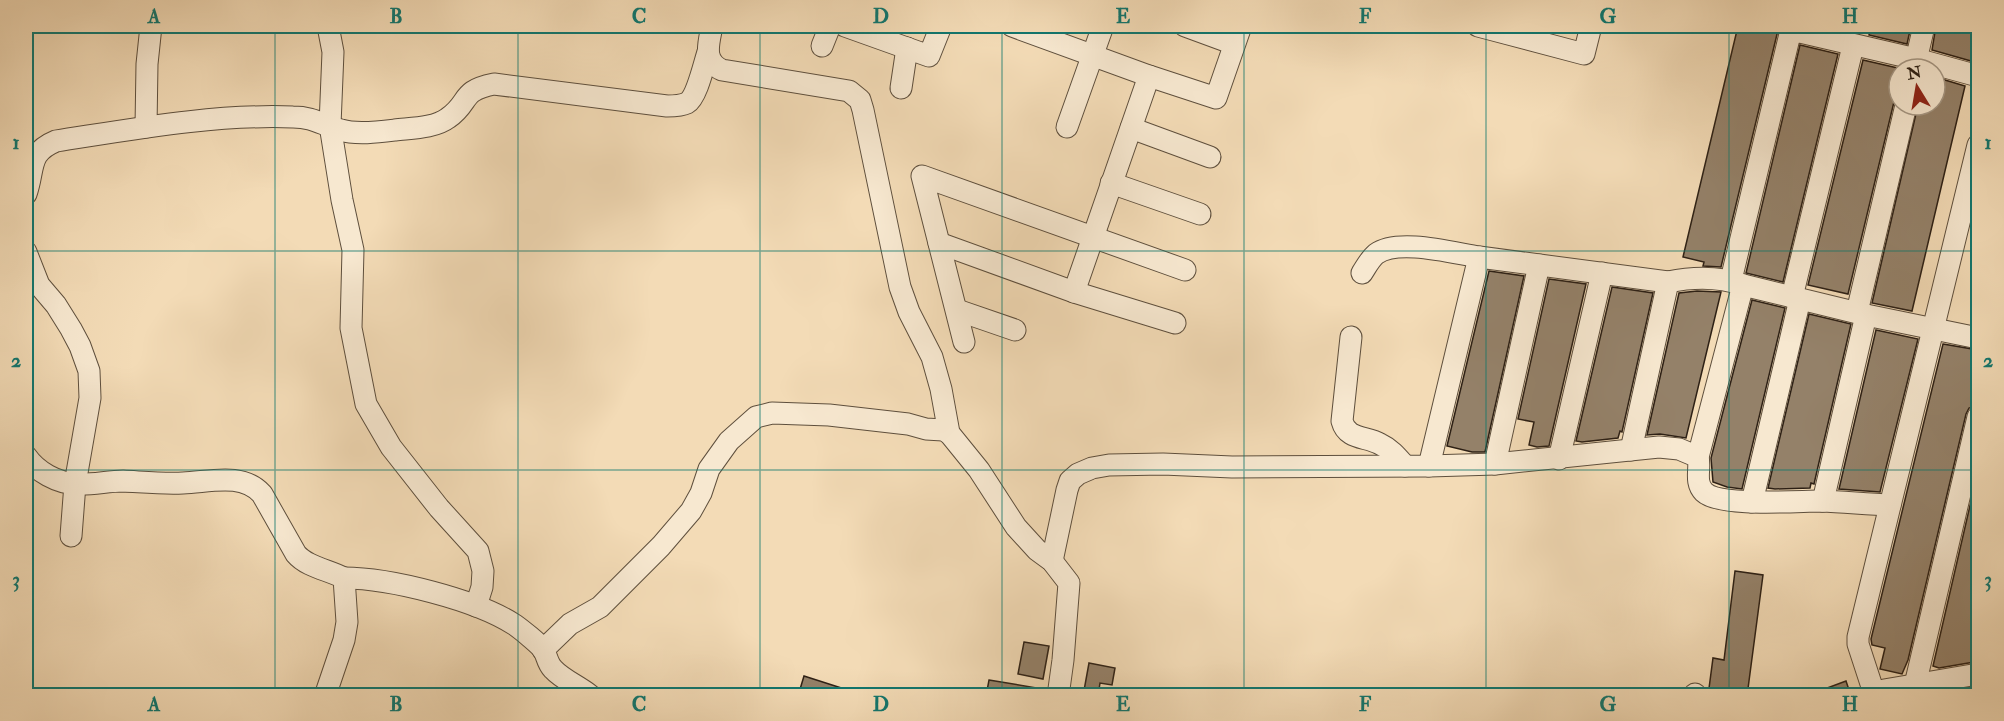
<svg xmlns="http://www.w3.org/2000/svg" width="2004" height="721" viewBox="0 0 2004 721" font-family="'IM FELL Double Pica',serif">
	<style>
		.building { fill: #948169; stroke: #2d2015; stroke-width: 1.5 }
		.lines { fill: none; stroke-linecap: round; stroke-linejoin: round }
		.minor-casing { stroke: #5e4f3d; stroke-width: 23 }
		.minor { stroke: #f7e8d0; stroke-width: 21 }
		.grid { fill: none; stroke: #0f766e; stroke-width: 1.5; stroke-opacity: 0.55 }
		.neatline { fill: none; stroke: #0f766e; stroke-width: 2 }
		.grid-label { font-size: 20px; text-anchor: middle; font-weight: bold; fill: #0f766e }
	</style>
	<rect width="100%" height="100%" fill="#f3dbb6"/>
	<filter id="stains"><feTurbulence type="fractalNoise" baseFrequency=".00333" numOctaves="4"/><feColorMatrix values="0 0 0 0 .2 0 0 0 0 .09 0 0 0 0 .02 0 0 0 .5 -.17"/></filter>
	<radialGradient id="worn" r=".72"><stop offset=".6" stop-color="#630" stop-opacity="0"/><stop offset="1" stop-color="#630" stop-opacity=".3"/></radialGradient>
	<g class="building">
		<path d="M1738,26H1758L1778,30L1721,267L1703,266L1704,262L1683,257Z"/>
		<path d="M1871,26H1911L1907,44L1869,35Z"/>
		<path d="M1936,26H1978L1971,61L1932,50Z"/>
		<path d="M1800,45L1838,54L1783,282L1746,273Z"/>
		<path d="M1863,60L1902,69H1899V81L1848,294L1808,285Z"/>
		<path d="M1935,77L1965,86L1912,311L1872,303L1918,105H1935Z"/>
		<path d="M1489,271L1524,276L1485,452H1472L1447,446Z"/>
		<path d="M1549,279L1586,284L1549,446L1537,447L1529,445L1534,422L1518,419Z"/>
		<path d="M1612,287L1653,293L1622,432L1620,431L1618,438L1582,442L1576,441Z"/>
		<path d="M1697,291L1721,292L1686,438L1660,434L1647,435L1679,293Z"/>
		<path d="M1752,300L1785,308L1742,489L1727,487L1713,482L1711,458Z"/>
		<path d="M1809,314L1851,324L1814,484L1811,483L1810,488L1775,489L1768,488Z"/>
		<path d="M1876,330L1918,339L1880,492L1839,489Z"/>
		<path d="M1943,344L1978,350V359L1972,386L1978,387V405L1969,408L1966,414L1908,660L1902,674L1880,669L1885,648L1872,645L1871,639Z"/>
		<path d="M1978,471V644L1974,662L1939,668L1933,666Z"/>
		<path d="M1735,571L1763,575L1747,696H1708L1713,658L1724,660Z"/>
		<path d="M1024,642L1049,646L1043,679L1018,674Z"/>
		<path d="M1089,663L1115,668L1112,685L1100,683L1098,696H1083Z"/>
		<path d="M804,676L857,693L856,696H798Z"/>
		<path d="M989,680L1043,689L1042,696H986Z"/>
		<path d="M1846,681L1851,696H1811V694Z"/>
	</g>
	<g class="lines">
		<g class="minor-casing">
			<g id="minor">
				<path d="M328,26L333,52L330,125L342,200L353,250L351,328L366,404L391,447L439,508L478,551L483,571L482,587L476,606"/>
				<path d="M712,26C709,43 702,61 722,70L849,91L860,100L863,110L900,287L909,312L932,357L941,389L949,433L979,470L1016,527L1037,550L1052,561L1069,583L1063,660L1058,696"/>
				<path d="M845,26L929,56L941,26"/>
				<path d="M1012,26L1149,76L1216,98L1241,26"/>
				<path d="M1185,26L1234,44"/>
				<path d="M1478,26L1584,54L1591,26"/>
				<path d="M822,46L830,26"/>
				<path d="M1914,69L1924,26"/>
				<path d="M901,88L907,48"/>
				<path d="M146,127L147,64L151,26"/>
				<path d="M1067,127L1103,26"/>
				<path d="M1131,128L1210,157"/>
				<path d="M1978,145L1858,637V644L1874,693L1884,690L1978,674"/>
				<path d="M1111,183L1200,214"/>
				<path d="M26,194C35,169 27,153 56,141C134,129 214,114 293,117C314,117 322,125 341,130C356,135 379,132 395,130C412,128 435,128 448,118C471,102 459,91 494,84L667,106C674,106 681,106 687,103C697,97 704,64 708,52"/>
				<path d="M939,243L1074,292L1175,323"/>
				<path d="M26,252L39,285L56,305L71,329L80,346L89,371L90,398L75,484L71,536"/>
				<path d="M1362,273C1366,267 1370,259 1376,254C1398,238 1453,253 1479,257"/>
				<path d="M1731,280L1790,34L1800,32L1916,59L1978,76"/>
				<path d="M1074,292L1149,76"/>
				<path d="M1792,297L1853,46"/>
				<path d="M957,310L1015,330"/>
				<path d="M1857,312L1906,105"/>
				<path d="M1351,337L1342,421C1347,440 1366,436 1380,444C1391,449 1398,458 1405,466"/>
				<path d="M964,342L922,176L1185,270"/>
				<path d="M1631,450L1668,282"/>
				<path d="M26,456C37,472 57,483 77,484C92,485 108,481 123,481C143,482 163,484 183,483C210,482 242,472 262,494L296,554C307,567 329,570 344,578L347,622L344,640L325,696"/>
				<path d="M1698,457L1743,285"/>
				<path d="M1559,459L1602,273"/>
				<path d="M1495,464L1539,265"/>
				<path d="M1429,466L1479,257L1668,282C1693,277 1718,276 1743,285L1866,315L1978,338"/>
				<path d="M1823,501L1866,315"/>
				<path d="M1752,502L1800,299"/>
				<path d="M1052,561L1067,490L1070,481L1078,474L1092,468L1109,465L1163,464L1232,467L1429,466L1495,464L1659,447L1679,449L1698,457C1701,468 1694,482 1704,492C1719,507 1797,501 1821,501C1844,502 1867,504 1890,505"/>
				<path d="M344,578C390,578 477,600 515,625C522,630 538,643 543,649C547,655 547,663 553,669C563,680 579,686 591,696"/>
				<path d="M543,650L570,624L600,607L661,546L691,511L701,493L709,469L729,441L756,417L772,413L829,415L908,424L926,429L943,430L949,433"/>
				<path d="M1915,685L1978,417"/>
				<path d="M1695,696V694"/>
			</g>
		</g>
		<use href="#minor" class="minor"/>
	</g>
	<path class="grid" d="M275,26V696M518,26V696M760,26V696M1002,26V696M1244,26V696M1486,26V696M1729,26V696M26,251H1978M26,470H1978"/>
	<rect width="2004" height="721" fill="none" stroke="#f3dbb6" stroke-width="66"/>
	<g transform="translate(1917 87) rotate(349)"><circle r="28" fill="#f7e8d0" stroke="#a69885" stroke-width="1.5"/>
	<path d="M0-4.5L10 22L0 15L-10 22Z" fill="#8f2418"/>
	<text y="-9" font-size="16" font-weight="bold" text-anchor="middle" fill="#2d2015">N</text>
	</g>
	<rect x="33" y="33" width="1938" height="655" class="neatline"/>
	<g class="grid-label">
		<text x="154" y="23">A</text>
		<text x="396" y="23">B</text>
		<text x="639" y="23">C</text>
		<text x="881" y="23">D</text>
		<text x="1123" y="23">E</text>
		<text x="1365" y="23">F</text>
		<text x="1608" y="23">G</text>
		<text x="1850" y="23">H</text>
		<text x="16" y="149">1</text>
		<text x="1988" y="149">1</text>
		<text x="16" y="367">2</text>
		<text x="1988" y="367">2</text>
		<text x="16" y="586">3</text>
		<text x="1988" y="586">3</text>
		<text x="154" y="711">A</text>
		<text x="396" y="711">B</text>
		<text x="639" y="711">C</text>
		<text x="881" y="711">D</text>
		<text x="1123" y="711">E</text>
		<text x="1365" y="711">F</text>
		<text x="1608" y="711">G</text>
		<text x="1850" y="711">H</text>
	</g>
	<rect width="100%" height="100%" filter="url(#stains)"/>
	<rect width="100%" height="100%" fill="url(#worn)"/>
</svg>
